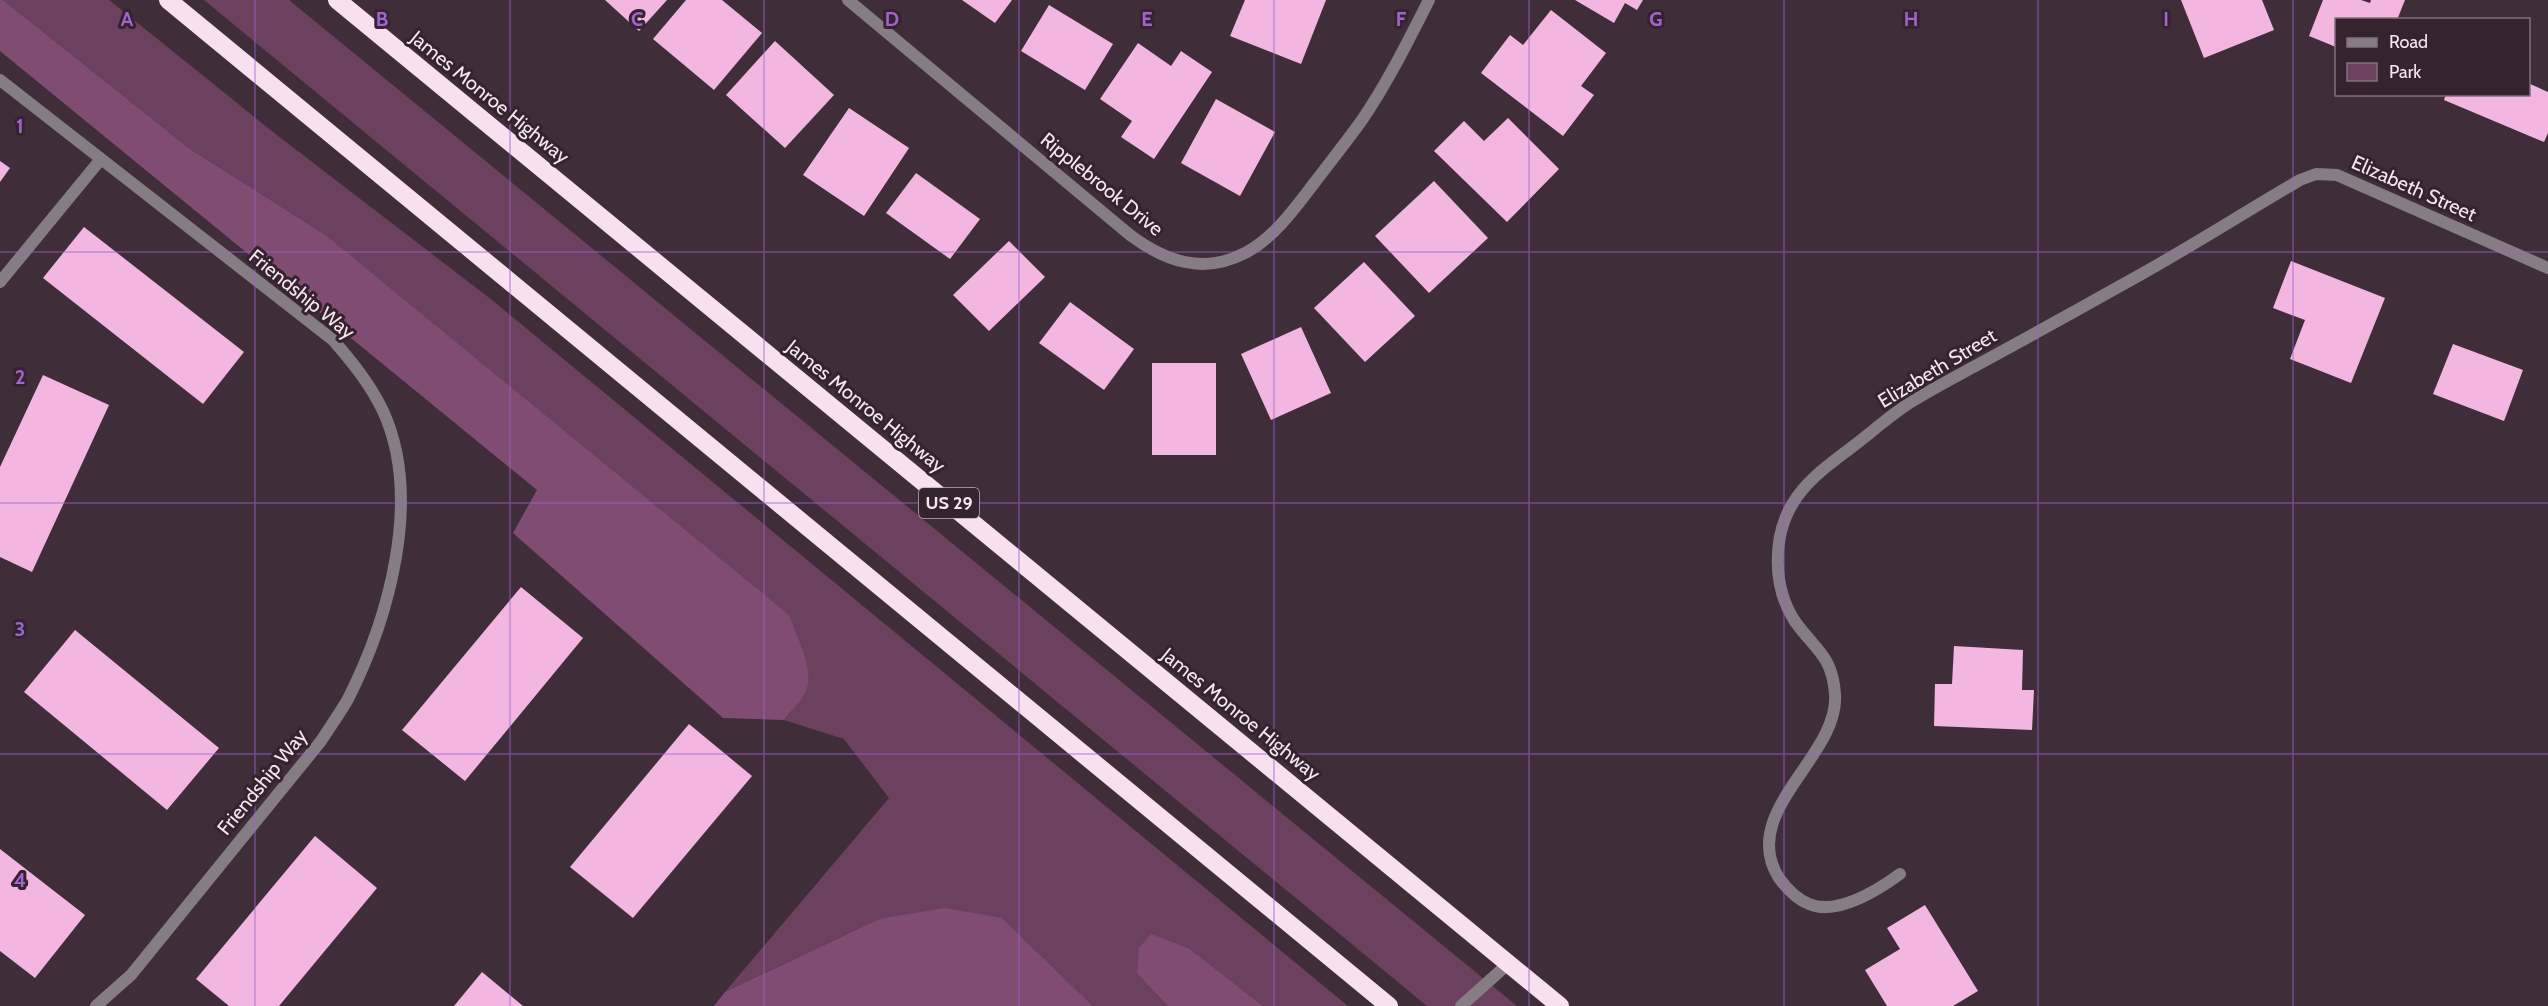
<svg xmlns="http://www.w3.org/2000/svg" width="2548" height="1006" viewBox="0 0 2548 1006" font-family="Cabin,sans-serif">
	<style>
		.green { fill: #6c405f }
		.forest { fill: #814c72 }
		.building { fill: #f3b6e0 }
		.lines { fill: none; stroke-linecap: round; stroke-linejoin: round }
		.service { stroke: #867c83; stroke-width: 12 }
		.minor { stroke: #867c83; stroke-width: 12 }
		.motorway { stroke: #f9e0f0; stroke-width: 18 }
		.grid { fill: none; stroke: #9f64cd; stroke-width: 1.5; stroke-opacity: 0.55 }
		.labels { text-anchor: middle; dominant-baseline: central; stroke-width: 6; stroke-linejoin: round; paint-order: stroke }
		.shield { fill: #352330; stroke: #bbacb6; stroke-width: 1.5 }
		.shield-label { font-size: 18px; font-weight: bold; fill: #f4e7ef }
		.street-label { font-size: 20px; fill: #f4e7ef; stroke: #352330 }
		.grid-label { font-size: 20px; text-anchor: middle; font-weight: bold; fill: #9f64cd; stroke: #352330; stroke-width: 6; stroke-linejoin: round; paint-order: stroke }
	</style>
	<rect width="100%" height="100%" fill="#402d3a"/>
	<g class="green">
		<path d="M3,0H109L273,132L492,300L1348,1006H1263L1190,949L1137,974L1168,1006H1093L1002,918L879,919L725,992L889,798L844,739L784,720L796,706L324,234L190,149Z"/>
		<path d="M204,0H289L1517,1006H1427Z"/>
	</g>
	<g class="forest">
		<path d="M0,0H3L190,149L324,234L789,615C796,635 811,662 808,684C806,697 792,710 784,720L723,718L513,533L537,490L0,51Z"/>
		<path d="M945,908L1002,918L1093,1006H714L725,992L879,919Z"/>
		<path d="M1151,934L1190,949L1263,1006H1168L1137,974L1139,948Z"/>
	</g>
	<g class="building">
		<path d="M605,0H667L639,31Z"/>
		<path d="M686,0H722L762,33L714,90L653,39Z"/>
		<path d="M962,0H1012L995,23Z"/>
		<path d="M1245,0H1326L1301,64L1230,36Z"/>
		<path d="M1575,0H1643L1637,10L1625,3L1614,23Z"/>
		<path d="M2181,0H2262L2274,30L2204,58Z"/>
		<path d="M2323,0H2361L2370,3L2371,0H2405L2397,20H2336V47L2309,36Z"/>
		<path d="M1049,5L1113,44L1085,90L1021,51Z"/>
		<path d="M1551,10L1606,53L1581,86L1594,95L1563,136L1481,73L1510,35L1523,45Z"/>
		<path d="M775,41L834,95L785,148L726,95Z"/>
		<path d="M1138,43L1171,66L1181,51L1212,72L1154,159L1121,137L1132,121L1100,99Z"/>
		<path d="M2528,83L2548,92V133L2544,142L2444,100L2446,94H2528Z"/>
		<path d="M1216,99L1275,132L1240,196L1181,163Z"/>
		<path d="M849,108L909,148L864,216L803,175Z"/>
		<path d="M1508,118L1559,169L1507,222L1434,151L1464,121L1484,141Z"/>
		<path d="M0,161L10,168L0,182Z"/>
		<path d="M916,173L980,219L950,259L886,213Z"/>
		<path d="M1434,181L1488,238L1429,293L1375,236Z"/>
		<path d="M84,227L244,352L203,404L43,278Z"/>
		<path d="M1009,241L1045,277L989,331L953,295Z"/>
		<path d="M2291,261L2385,298L2351,383L2290,359L2305,320L2273,308Z"/>
		<path d="M1364,262L1415,316L1365,362L1314,308Z"/>
		<path d="M1070,302L1134,349L1104,390L1039,343Z"/>
		<path d="M1301,327L1331,393L1271,420L1241,354Z"/>
		<path d="M2453,344L2523,370L2504,421L2433,394Z"/>
		<rect x="1152" y="363" width="64" height="92"/>
		<path d="M43,375L109,405L32,572L0,557V467Z"/>
		<path d="M521,587L583,638L465,781L402,730Z"/>
		<path d="M75,630L219,748L167,810L24,692Z"/>
		<path d="M1954,646L2023,650L2022,690H2034L2032,730L1934,726L1935,684H1952Z"/>
		<path d="M689,724L752,776L633,918L570,867Z"/>
		<path d="M315,836L377,888L279,1006H229L196,979Z"/>
		<path d="M0,849L85,915L35,978L0,951Z"/>
		<path d="M1925,905L1978,991L1953,1006H1887L1865,970L1900,949L1887,928Z"/>
		<path d="M482,972L523,1006H454Z"/>
	</g>
	<g class="lines">
		<path class="service" d="M1461,1006L1508,964"/>
		<g class="minor">
			<path d="M848,0L1130,235C1165,261 1203,275 1245,253C1274,238 1296,207 1315,182C1331,161 1347,141 1362,120C1388,82 1408,41 1429,0"/>
			<path d="M0,80L333,340C353,363 370,384 383,411C423,498 389,618 348,699C340,713 330,727 321,741L131,975L96,1006"/>
			<path d="M0,282L101,159"/>
			<path d="M1900,874C1878,890 1837,916 1809,904C1796,899 1787,889 1779,878C1737,812 1840,756 1835,694C1832,654 1814,649 1794,620C1773,587 1772,537 1793,503C1808,478 1833,462 1856,444C1874,430 1892,414 1911,402C1932,389 1955,377 1977,365C2025,339 2072,313 2120,286C2181,253 2240,215 2300,180L2316,174L2337,175L2548,268"/>
		</g>
		<g class="motorway">
			<path d="M168,0L1389,1006"/>
			<path d="M337,0L1560,1006"/>
		</g>
	</g>
	<path class="grid" d="M255,0V1006M510,0V1006M764,0V1006M1019,0V1006M1274,0V1006M1529,0V1006M1784,0V1006M2038,0V1006M2293,0V1006M0,252H2548M0,503H2548M0,754H2548"/>
	<g class="labels">
		<rect class="shield" x="919" y="488" width="60" height="30" rx="4.5"/>
		<g class="shield-label">
			<text x="949" y="503">US 29</text>
		</g>
		<g class="street-label">
			<text transform="translate(490 97) rotate(39)">James Monroe Highway</text>
			<text transform="translate(1102 184) rotate(39)">Ripplebrook Drive</text>
			<text transform="translate(2414 188) rotate(24)">Elizabeth Street</text>
			<text transform="translate(302 294) rotate(39)">Friendship Way</text>
			<text transform="translate(1937 368) rotate(-31)">Elizabeth Street</text>
			<text transform="translate(866 406) rotate(39)">James Monroe Highway</text>
			<text transform="translate(1241 714) rotate(39)">James Monroe Highway</text>
			<text transform="translate(262 782) rotate(-51)">Friendship Way</text>
		</g>
	</g>
	<g class="grid-label">
		<text x="127" y="26">A</text>
		<text x="382" y="26">B</text>
		<text x="637" y="26">C</text>
		<text x="892" y="26">D</text>
		<text x="1147" y="26">E</text>
		<text x="1401" y="26">F</text>
		<text x="1656" y="26">G</text>
		<text x="1911" y="26">H</text>
		<text x="2166" y="26">I</text>
		<text x="20" y="133">1</text>
		<text x="20" y="384">2</text>
		<text x="20" y="636">3</text>
		<text x="20" y="887">4</text>
	</g>
	<rect x="2335" y="18" width="195" height="78" fill="#352330" stroke="#81717c" stroke-width="1.5"/>
	<rect x="2347" y="38" width="30" height="9" fill="#867c83" stroke="#81717c" stroke-width="1.5"/>
	<text x="2389" y="48" font-size="18" fill="#f4e7ef">Road</text>
	<rect x="2347" y="63" width="30" height="18" fill="#6c405f" stroke="#81717c" stroke-width="1.5"/>
	<text x="2389" y="78" font-size="18" fill="#f4e7ef">Park</text>
</svg>
